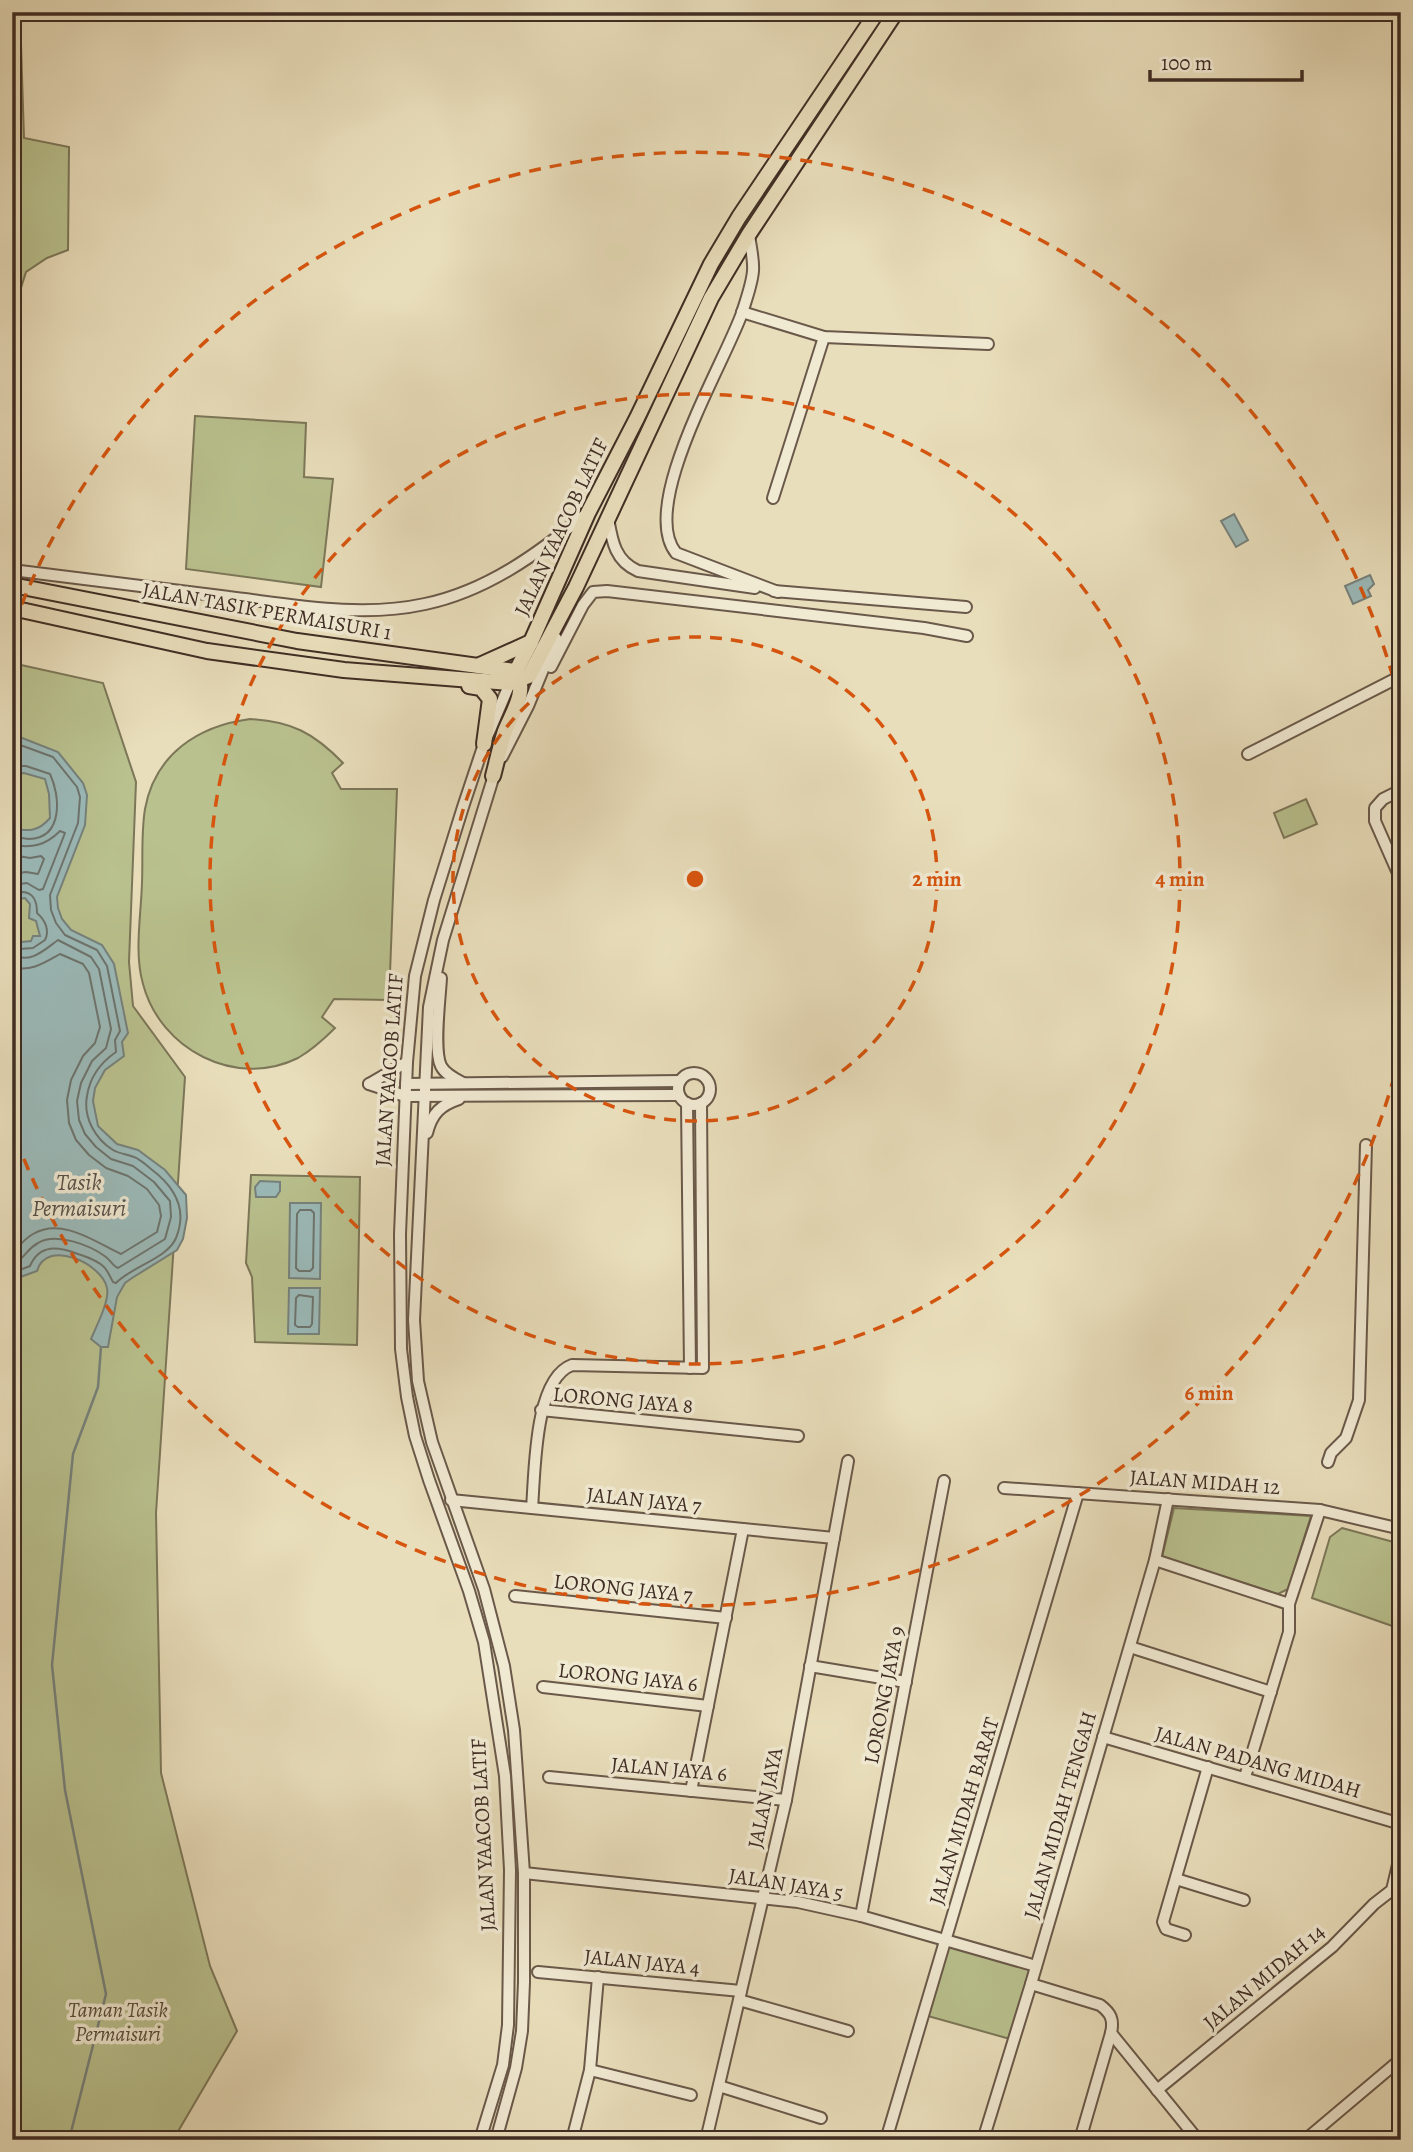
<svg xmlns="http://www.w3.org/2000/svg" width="1413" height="2152" viewBox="0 0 1413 2152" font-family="Alegreya,serif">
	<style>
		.green { fill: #b9c18e; stroke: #7c7759; stroke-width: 2 }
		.water { fill: #9bbab9; stroke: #76827d; stroke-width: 2 }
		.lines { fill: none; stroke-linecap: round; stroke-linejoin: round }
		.shore { stroke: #6d746e; stroke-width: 2 }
		.stream { stroke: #76827d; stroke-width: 2.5 }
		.minor-casing { stroke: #6a594a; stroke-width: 14 }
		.major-casing { stroke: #3f2d24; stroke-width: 18 }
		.minor { stroke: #f1ead3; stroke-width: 10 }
		.major { stroke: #e9debb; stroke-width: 14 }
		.ring { fill: none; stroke: #d7550e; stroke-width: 3.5; stroke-dasharray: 12 9 }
		.labels { text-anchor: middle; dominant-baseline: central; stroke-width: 7; stroke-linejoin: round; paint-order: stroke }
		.street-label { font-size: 21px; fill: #3f2d24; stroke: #f1ead3 }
		.park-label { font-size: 21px; font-style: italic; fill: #574b39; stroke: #f1ead3 }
		.water-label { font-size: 23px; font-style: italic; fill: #565049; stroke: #f1ead3 }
		.centre { fill: #d7550e; stroke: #f1ead3; stroke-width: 3.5 }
		.ring-label { font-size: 21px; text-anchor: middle; font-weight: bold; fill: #d7550e; stroke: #f1ead3; stroke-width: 7; stroke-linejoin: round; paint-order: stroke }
	</style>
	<rect width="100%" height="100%" fill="#e9debb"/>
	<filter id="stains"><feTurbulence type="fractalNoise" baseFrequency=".00286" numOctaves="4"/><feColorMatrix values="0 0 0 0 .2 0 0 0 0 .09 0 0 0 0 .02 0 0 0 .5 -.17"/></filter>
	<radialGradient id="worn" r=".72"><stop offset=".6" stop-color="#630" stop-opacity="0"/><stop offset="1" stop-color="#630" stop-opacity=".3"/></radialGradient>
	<g class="green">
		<path d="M12,32L21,44L24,138L69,147L68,250L47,258L26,272L20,291H12Z"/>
		<path d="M195,416L306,423L304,477L333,479L321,587L186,569Z"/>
		<path d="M12,663L103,683L136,782L129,962L133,1006L185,1077L156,1513L161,1773L210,1966L237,2031L173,2140H12Z"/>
		<path d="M250,719C291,721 314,733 343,763L332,773L341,789H397L389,1000L334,999L322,1017L335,1028C324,1039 312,1050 298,1058C235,1089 160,1049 143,984C134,953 141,916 142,883C143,859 141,833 145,809C155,754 198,726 250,719Z"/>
		<path d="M1306,799L1317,824L1284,838L1274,813Z"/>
		<path d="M251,1175L360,1177L357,1345L255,1342L252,1277L246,1263Z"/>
		<path d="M1174,1508L1311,1516L1288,1589L1278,1594L1162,1557Z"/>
		<path d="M1342,1528L1401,1544V1629L1312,1598L1330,1537Z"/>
		<path d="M947,1945L1030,1968L1010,2039L928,2016Z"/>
	</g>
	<g class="water">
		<path d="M1234,514L1248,540L1236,547L1221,521Z"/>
		<path d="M1370,575L1374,584L1368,590L1371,596L1353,604L1345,586Z"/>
		<path d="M12,734L58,752L83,783L87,795L85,825L57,897L58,908L62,919L71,930L102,945L114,964L128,1033L122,1042L124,1056L105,1070L95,1088L93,1101L98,1126L117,1144L138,1150L165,1170L186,1195L187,1218L183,1239L177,1250L132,1278L125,1283L117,1297L108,1347H101L91,1339C96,1327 110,1300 107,1288C102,1263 46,1238 37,1271L12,1280V927L22,942L31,941L33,936H40L36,921L29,918L30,904L25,898L19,899L12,906V829C29,831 38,832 50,818L49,794L45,779L24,773L12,774Z"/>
		<path d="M260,1181L280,1182V1191L276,1197H256L255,1187Z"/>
		<path d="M290,1203H321L320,1279L289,1278Z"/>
		<path d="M289,1288H320L319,1334H288Z"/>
	</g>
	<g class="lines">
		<g class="shore">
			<path d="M12,742L53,757L77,787L80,797L78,823L50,895L51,910L56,923L65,935L97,950L107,966L120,1031L115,1040L116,1052C100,1063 90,1076 87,1096C83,1117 95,1139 113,1150C120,1154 127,1154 134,1157C140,1159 146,1165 151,1169C175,1187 188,1209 176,1238C168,1258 131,1267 116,1283L113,1282C110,1277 108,1271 104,1267C97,1260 87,1257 78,1254C59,1247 40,1243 30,1266L12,1273"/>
			<path d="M12,766H26L50,774C60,795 64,838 29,839C24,839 18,837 12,836"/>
			<path d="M12,845C32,848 45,846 60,831L65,833L43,889L39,890L27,883L12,885"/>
			<path d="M12,855L30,858L41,856L44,859L38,874L26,872L12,874"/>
			<path d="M12,896L23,892C35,893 37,903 37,913C45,920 50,930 45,940L33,948L19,949L12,940"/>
			<path d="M12,955C31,964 44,950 58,940L91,957L99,969L111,1029L106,1048L92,1061L81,1083L77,1101L79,1120L85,1134L96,1147L111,1159L133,1166L154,1182L170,1201L171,1217L165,1239L118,1268C113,1266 111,1261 106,1257C90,1245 56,1232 38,1243C25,1250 27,1258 12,1264"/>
			<path d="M12,967C31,972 44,963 60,954L83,964L89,973L100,1027L95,1043L83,1056L71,1080L67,1100L69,1123L76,1140L89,1155L106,1168L128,1176L147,1189L159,1205L161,1216L157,1232L121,1254C95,1242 62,1217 33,1234C24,1239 19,1247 12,1252"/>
			<path d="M300,1210H311L314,1213L313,1268L310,1271H299L296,1268L297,1214Z"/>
			<path d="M299,1295L313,1297L312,1324L310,1327H298L295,1325L296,1298Z"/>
		</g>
		<path class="stream" d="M69,2140L106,1994L65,1790L52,1665L73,1454L98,1387L101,1347"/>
		<g class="minor-casing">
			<g id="minor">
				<path d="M749,234C750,245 754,259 753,271C752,284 746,300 742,313C724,364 638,506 676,553L778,592"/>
				<path d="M742,312L824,337L988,344"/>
				<path d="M1399,323L1401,326"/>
				<path d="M773,498L824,337"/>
				<path d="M608,518C612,541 615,561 638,571L755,588"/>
				<path d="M12,570C85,579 157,588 229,597C294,605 361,618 425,604C487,591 539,553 586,514"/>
				<path d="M774,591L966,607"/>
				<path d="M551,667L583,605L593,592L607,591L924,628L967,636"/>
				<path d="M1248,754L1401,676"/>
				<path d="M502,757L528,706L556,638"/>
				<path d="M495,772L443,940L429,1007L414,1320L418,1381L432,1442L484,1589L504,1666L514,1730L524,1873V1982L522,2031L516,2068L496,2140"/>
				<path d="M1401,790L1383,799L1375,808V821L1401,880"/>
				<path d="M441,978C440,998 433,1050 441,1066C445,1074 455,1079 463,1083"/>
				<circle cx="694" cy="1089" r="16"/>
				<path d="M369,1084L405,1096L679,1095"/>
				<path d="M369,1084L407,1062"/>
				<path d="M406,1084L680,1081"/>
				<path d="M687,1103L690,1368"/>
				<path d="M427,1133C432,1113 441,1105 459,1099"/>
				<path d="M541,1410L798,1436"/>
				<path d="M1328,1462L1331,1453L1346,1438L1359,1400L1366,1145"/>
				<path d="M1004,1488L1320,1510L1401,1529"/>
				<path d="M451,1500L834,1538"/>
				<path d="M532,1508C535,1472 534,1379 572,1365L703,1368L701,1103"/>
				<path d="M1155,1560L1289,1604"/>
				<path d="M515,1596L726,1618"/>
				<path d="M1130,1647L1271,1692"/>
				<path d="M810,1666L906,1682"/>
				<path d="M543,1687L708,1706"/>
				<path d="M1103,1737L1401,1824"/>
				<path d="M549,1777L786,1800"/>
				<path d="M1245,1777L1289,1632V1604L1320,1510"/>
				<path d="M691,1791L743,1529"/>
				<path d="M524,1873L798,1902L861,1916L1036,1966"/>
				<path d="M1176,1879L1244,1900"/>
				<path d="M861,1916L944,1481"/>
				<path d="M1185,1935L1166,1929L1163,1922L1208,1767"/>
				<path d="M538,1972L741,1991"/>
				<path d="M1031,1984L1100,2005C1111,2013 1114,2020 1111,2033L1198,2140"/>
				<path d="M739,2000L848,2031"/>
				<path d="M590,2070L691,2095"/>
				<path d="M719,2086L821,2118"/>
				<path d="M1157,2090L1332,1947L1374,1904L1392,1890L1401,1852"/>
				<path d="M480,2140L503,2065L508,2025L510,1870L505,1776L484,1642L469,1591L429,1480L415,1436L407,1397L401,1349L400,1234L407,1062L415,976L434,900L463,807L484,744L510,683"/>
				<path d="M572,2140L590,2070L598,1977"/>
				<path d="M706,2140L786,1800L848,1461"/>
				<path d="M886,2140L1078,1493"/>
				<path d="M983,2140L1031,1984L1155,1560L1168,1499"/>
				<path d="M1080,2140L1111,2033"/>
				<path d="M1305,2140L1401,2059"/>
			</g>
		</g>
		<g class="major-casing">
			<g id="major">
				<path d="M12,585L297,641L515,671"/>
				<path d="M12,608L207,651L344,670L510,683L529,676L576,587L711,298L749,234L896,12"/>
				<path d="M480,665L531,642"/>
				<path d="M510,683L531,642L588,513L637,418L711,264L739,217L877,12"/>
				<path d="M469,686L481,688L490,699L484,744"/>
				<path d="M493,776C497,761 500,746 505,731C512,713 528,691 516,672"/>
			</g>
		</g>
		<use href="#minor" class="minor"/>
		<use href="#major" class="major"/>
	</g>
	<g class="ring">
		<circle cx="695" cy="879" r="242"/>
		<circle cx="695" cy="879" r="485"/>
		<path d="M1400 1055A727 727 0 0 1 14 1134M14 624A727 727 0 0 1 1400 703"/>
	</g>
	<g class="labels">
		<g class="street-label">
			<text transform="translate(561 527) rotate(-65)">JALAN YAACOB LATIF</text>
			<text transform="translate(267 611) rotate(10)">JALAN TASIK PERMAISURI 1</text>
			<text transform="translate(389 1070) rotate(-86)">JALAN YAACOB LATIF</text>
			<text transform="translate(623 1400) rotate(5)">LORONG JAYA 8</text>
			<text transform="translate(1205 1482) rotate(4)">JALAN MIDAH 12</text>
			<text transform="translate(644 1500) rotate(6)">JALAN JAYA 7</text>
			<text transform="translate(623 1588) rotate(6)">LORONG JAYA 7</text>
			<text transform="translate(628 1677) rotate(6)">LORONG JAYA 6</text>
			<text transform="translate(884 1695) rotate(-79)">LORONG JAYA 9</text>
			<text transform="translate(1258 1762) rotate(16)">JALAN PADANG MIDAH</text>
			<text transform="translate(669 1769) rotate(5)">JALAN JAYA 6</text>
			<text transform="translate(765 1798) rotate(-78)">JALAN JAYA</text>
			<text transform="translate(964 1811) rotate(-73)">JALAN MIDAH BARAT</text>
			<text transform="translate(1060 1815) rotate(-74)">JALAN MIDAH TENGAH</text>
			<text transform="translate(483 1835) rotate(-93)">JALAN YAACOB LATIF</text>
			<text transform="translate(786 1884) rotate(9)">JALAN JAYA 5</text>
			<text transform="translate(642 1962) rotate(6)">JALAN JAYA 4</text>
			<text transform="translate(1264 1977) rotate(-40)">JALAN MIDAH 14</text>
		</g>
		<g class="park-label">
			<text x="118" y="2010">Taman Tasik<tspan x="118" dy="24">Permaisuri</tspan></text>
		</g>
		<g class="water-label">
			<text x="79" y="1182">Tasik<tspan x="79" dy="26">Permaisuri</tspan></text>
		</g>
	</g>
	<circle cx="695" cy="879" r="10" class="centre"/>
	<g class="ring-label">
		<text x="937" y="886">2 min</text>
		<text x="1180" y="886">4 min</text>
		<text x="1209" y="1400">6 min</text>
	</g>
	<rect width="1413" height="2152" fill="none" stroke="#e9debb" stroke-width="42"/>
	<rect x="14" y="14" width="1385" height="2124" fill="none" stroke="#3f2d24" stroke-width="3.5"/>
	<rect x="21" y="21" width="1371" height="2110" fill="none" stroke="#3f2d24" stroke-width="2"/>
	<path d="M1150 70v10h152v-10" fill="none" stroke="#3f2d24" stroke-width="3.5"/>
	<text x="1161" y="70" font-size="21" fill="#3f2d24" stroke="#f1ead3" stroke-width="5" paint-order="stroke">100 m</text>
	<rect width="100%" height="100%" filter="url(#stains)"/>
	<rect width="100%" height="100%" fill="url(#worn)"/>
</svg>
